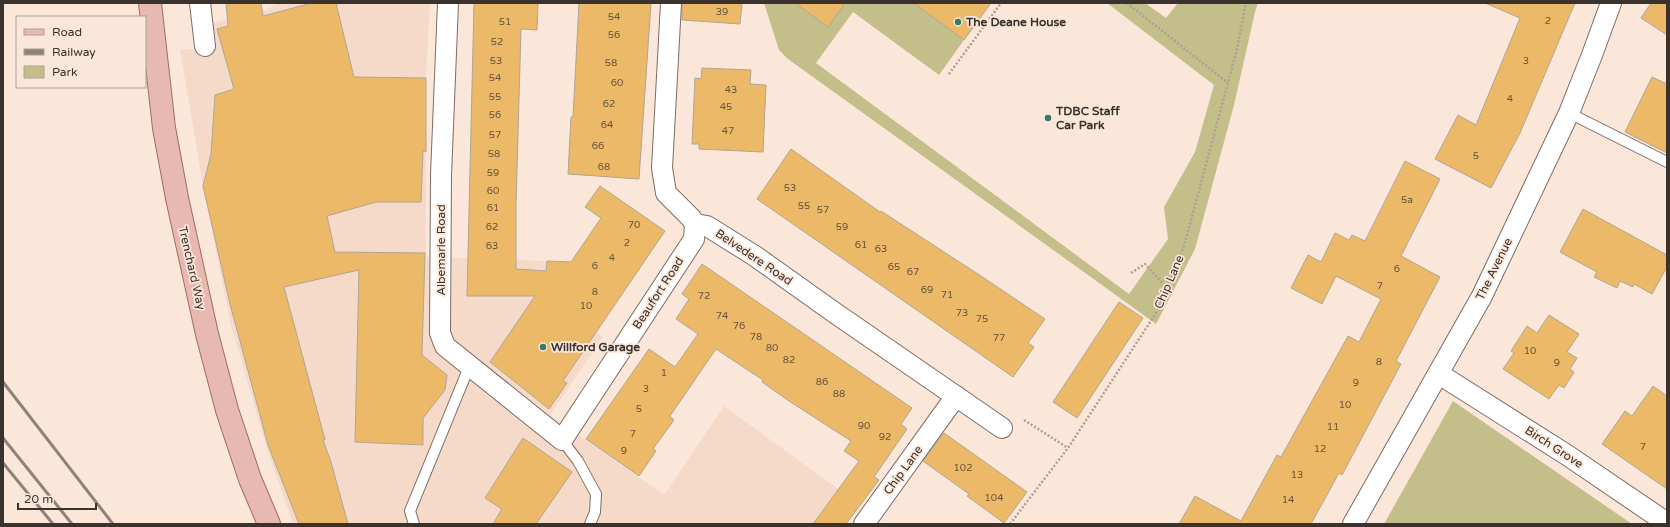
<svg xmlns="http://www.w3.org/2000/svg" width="1670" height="527" viewBox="0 0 1670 527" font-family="'Varela Round',sans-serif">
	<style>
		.built { fill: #f5dac9 }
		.green { fill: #c4be8a }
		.building { fill: #ebb968; stroke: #b0a593 }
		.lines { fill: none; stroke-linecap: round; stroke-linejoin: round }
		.service-casing { stroke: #7e6c61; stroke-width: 12 }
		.minor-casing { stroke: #7e6c61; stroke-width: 22 }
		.primary-casing { stroke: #a06b61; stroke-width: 24 }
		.path { stroke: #ae9f95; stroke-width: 2.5; stroke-dasharray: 2 2; stroke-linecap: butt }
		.service { stroke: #fff; stroke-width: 10 }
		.minor { stroke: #fff; stroke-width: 20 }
		.primary { stroke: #e7b9b1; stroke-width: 22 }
		.rail { stroke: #8f8279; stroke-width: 3 }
		.poi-dot { fill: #387a6a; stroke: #fbe7da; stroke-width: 1.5 }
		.labels { text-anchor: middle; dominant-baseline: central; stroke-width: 3.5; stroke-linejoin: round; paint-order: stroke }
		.number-label { font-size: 10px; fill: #66543c }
		.poi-label { font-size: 12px; font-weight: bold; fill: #3a322d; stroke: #fbe7da; text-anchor: start }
		.street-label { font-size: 12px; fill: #3a322d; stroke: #fbe7da }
	</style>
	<rect width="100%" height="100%" fill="#fbe7da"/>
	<path class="built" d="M277,3H430L426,78V257L547,261L543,293L603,337L550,415L664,495L724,406L860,505L846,524H293L266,446L231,325L203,186L180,49L214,50L211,23L266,10Z"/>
	<g class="green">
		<path d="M764,3H795L828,27L845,3H914L964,40L939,75L853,12L816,63L1129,294L1168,239L1164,207L1195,152L1214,85L1107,3H1145L1166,18L1178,3H1258L1255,12L1234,105L1195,249L1156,324L788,59L779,50Z"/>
		<path d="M1453,401L1632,524H1384Z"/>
	</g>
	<g class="building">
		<path d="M226,3H261L263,16L312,3H336L354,77L426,78V152L423,151L421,202H376L327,216L335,252L425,253L422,355L447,375L445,390L423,418V445L355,442L359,270L284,287L325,440H323L331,462L348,524H299L268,445L230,304L203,186L211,154L215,95L234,89L217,29L228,26Z"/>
		<path d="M474,3H538L537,30L521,29L516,204V269L546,271L547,261L571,262L601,218L585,207L600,186L665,231L563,381L567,383L549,409L490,362L535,296H467Z"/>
		<path d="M579,3H651L639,179L568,174L571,117H573Z"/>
		<path d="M682,3H742L740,24L682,20Z"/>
		<path d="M795,3H845L828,27Z"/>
		<path d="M914,3H991L964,40Z"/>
		<path d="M1485,3H1575L1520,133L1491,188L1435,159L1458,115L1476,125L1520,18Z"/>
		<path d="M1651,3H1667V35L1641,18Z"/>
		<path d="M702,68L751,70L750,84L766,85L763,152L699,149V144H692L695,78L701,79Z"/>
		<path d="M1652,77L1667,84V153L1625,132Z"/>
		<path d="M791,149L880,212L881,211L981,276L1045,319L1028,343L1034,347L1013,377L757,199Z"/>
		<path d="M1405,161L1440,179L1401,256L1440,277L1396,361L1401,364L1342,475L1339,473L1311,524H1179L1195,496L1241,521L1277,455L1281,457L1348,336L1359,342L1381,299L1336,276L1322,304L1291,288L1308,255L1321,262L1335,233L1349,240L1352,235L1365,241Z"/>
		<path d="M1583,209L1667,255V267L1652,294L1634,284L1633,287L1620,281L1617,288L1594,277L1597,272L1560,252Z"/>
		<path d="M702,264L912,408L901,424L907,429L874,477L879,480L846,524H813L859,461L844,451L851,441L789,401L762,382L763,380L716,349L670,416L674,420L653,449L656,451L639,476L586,439L649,349L675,367L698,334L676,319L689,299L682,294Z"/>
		<path d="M1119,302L1143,318L1077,418L1053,402Z"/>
		<path d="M1549,315L1579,334L1567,352L1577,358L1570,369L1574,372L1564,388L1559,385L1549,399L1503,369L1514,353L1511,351L1527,326L1537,333Z"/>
		<path d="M1653,386L1667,396V489L1602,444L1625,411L1632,416Z"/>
		<path d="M944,433L1027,492L1004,523L967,496L969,494L923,461Z"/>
		<path d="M523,438L572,472L536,524H493L502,509L485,498Z"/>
	</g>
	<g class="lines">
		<g class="service-casing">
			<g id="service">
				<path d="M1569,113L1667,162"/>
				<path d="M562,440L578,461L596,494L595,512L590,524"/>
				<path d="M414,524L410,511L469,367"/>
			</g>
		</g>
		<g class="minor-casing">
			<g id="minor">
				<path d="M200,3L205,46"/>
				<path d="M448,3L441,175L440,333L445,346L562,440L694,239L695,224"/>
				<path d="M671,3L662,168L666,193L691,218L695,224L707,226L755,256L835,313L1002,428"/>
				<path d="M1439,374L1567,455L1667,523"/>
				<path d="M864,524L956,396"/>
				<path d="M1353,524L1482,296L1569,113L1592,55L1611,3"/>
			</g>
		</g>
		<g class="primary-casing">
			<path id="primary" d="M150,3L164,128L177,198L207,334L227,410L250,479L269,524"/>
		</g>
		<g class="path">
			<path d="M1127,3L1228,83"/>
			<path d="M949,74L1001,3"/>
			<path d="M1131,273L1145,264L1167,288"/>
			<path d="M1024,420L1068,448"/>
			<path d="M1010,524L1068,448L1158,310L1184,246L1236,53L1246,3"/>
		</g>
		<use href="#service" class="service"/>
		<use href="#minor" class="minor"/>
		<use href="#primary" class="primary"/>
		<g class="rail">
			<path d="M3,382L113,524"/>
			<path d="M3,438L72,524"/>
			<path d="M3,463L53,524"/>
		</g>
	</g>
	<g class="poi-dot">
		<circle cx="958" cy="22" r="4"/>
		<circle cx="1048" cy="118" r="4"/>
		<circle cx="543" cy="347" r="4"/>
	</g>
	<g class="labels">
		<g class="number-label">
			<text x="722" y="12">39</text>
			<text x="614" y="17">54</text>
			<text x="1548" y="21">2</text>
			<text x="505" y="22">51</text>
			<text x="614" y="35">56</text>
			<text x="497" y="42">52</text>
			<text x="496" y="61">53</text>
			<text x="1526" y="61">3</text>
			<text x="611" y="63">58</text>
			<text x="495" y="78">54</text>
			<text x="617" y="83">60</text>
			<text x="731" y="90">43</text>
			<text x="495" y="97">55</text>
			<text x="1510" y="99">4</text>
			<text x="609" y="104">62</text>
			<text x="726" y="107">45</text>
			<text x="495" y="115">56</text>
			<text x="607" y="125">64</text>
			<text x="728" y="131">47</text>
			<text x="495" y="135">57</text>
			<text x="598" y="146">66</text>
			<text x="494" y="154">58</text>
			<text x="1476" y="156">5</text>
			<text x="604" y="167">68</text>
			<text x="493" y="173">59</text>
			<text x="790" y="188">53</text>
			<text x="493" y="191">60</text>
			<text x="1407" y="200">5a</text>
			<text x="804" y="206">55</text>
			<text x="493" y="208">61</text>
			<text x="823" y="210">57</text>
			<text x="634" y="225">70</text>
			<text x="492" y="227">62</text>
			<text x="842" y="227">59</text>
			<text x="627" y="243">2</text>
			<text x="861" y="245">61</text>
			<text x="492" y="246">63</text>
			<text x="881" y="249">63</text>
			<text x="612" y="258">4</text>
			<text x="595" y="266">6</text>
			<text x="894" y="267">65</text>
			<text x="1397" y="269">6</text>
			<text x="913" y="272">67</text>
			<text x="1380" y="286">7</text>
			<text x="927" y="290">69</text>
			<text x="595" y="292">8</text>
			<text x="947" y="295">71</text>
			<text x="704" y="296">72</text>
			<text x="586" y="306">10</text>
			<text x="962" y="313">73</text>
			<text x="722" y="316">74</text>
			<text x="982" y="319">75</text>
			<text x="739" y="326">76</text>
			<text x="756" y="337">78</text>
			<text x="999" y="338">77</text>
			<text x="772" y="348">80</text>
			<text x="1530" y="351">10</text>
			<text x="789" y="360">82</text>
			<text x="1379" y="362">8</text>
			<text x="1557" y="363">9</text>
			<text x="664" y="373">1</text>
			<text x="822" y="382">86</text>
			<text x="1356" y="383">9</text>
			<text x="646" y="389">3</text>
			<text x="839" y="394">88</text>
			<text x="1345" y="405">10</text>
			<text x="639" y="409">5</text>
			<text x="864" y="426">90</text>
			<text x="1333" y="427">11</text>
			<text x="633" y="434">7</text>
			<text x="885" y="437">92</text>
			<text x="1643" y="447">7</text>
			<text x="1320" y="449">12</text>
			<text x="624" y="451">9</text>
			<text x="963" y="468">102</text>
			<text x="1297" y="475">13</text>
			<text x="994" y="498">104</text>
			<text x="1288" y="500">14</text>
		</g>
		<g class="poi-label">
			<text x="966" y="22">The Deane House</text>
			<text x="1056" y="111">TDBC Staff<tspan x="1056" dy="14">Car Park</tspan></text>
			<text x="551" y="347">Willford Garage</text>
		</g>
		<g class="street-label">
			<text transform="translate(441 250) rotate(-90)">Albemarle Road</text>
			<text transform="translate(754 257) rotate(34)">Belvedere Road</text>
			<text transform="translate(192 268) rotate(77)">Trenchard Way</text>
			<text transform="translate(1494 269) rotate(-64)">The Avenue</text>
			<text transform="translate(1169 282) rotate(-67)">Chip Lane</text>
			<text transform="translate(658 293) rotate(-57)">Beaufort Road</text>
			<text transform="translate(1554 447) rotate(33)">Birch Grove</text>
			<text transform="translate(903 470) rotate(-54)">Chip Lane</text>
		</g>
	</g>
	<rect width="1670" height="527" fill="none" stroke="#3a322d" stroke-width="8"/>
	<rect x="16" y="16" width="130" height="72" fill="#fbe7da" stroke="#ae9f95"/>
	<rect x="24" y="29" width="20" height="6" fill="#e7b9b1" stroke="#ae9f95"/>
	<text x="52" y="36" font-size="12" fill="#3a322d">Road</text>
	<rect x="24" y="49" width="20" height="6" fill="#8f8279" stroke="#ae9f95"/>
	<text x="52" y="56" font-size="12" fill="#3a322d">Railway</text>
	<rect x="24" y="66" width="20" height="12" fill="#c4be8a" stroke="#ae9f95"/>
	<text x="52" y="76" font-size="12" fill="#3a322d">Park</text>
	<path d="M18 503v6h78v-6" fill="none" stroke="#3a322d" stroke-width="2"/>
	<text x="24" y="503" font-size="12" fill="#3a322d" stroke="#fbe7da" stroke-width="3" paint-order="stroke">20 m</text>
</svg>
